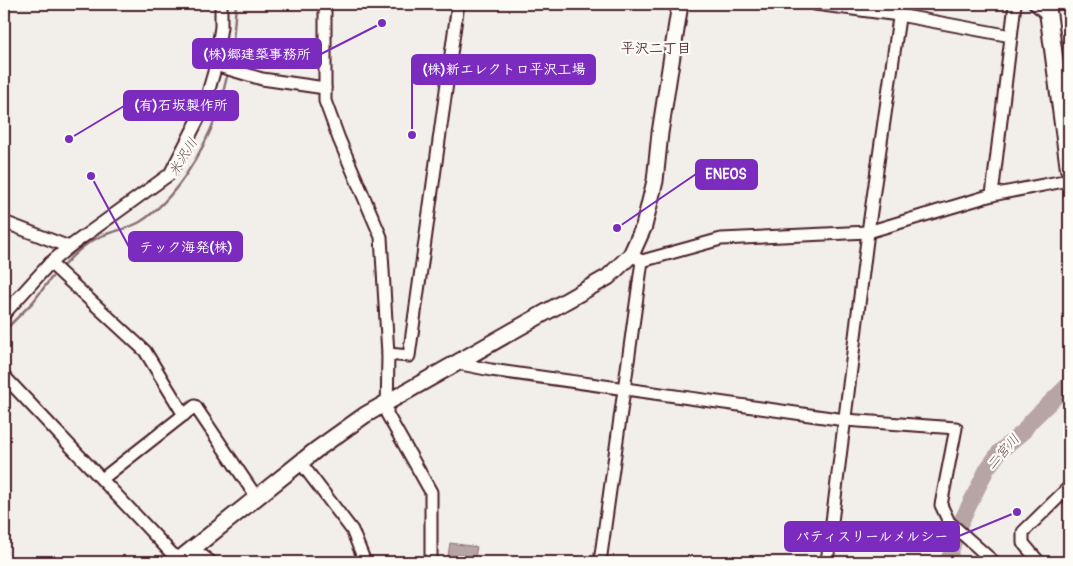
<svg xmlns="http://www.w3.org/2000/svg" width="1073" height="566" viewBox="0 0 1073 566" font-family="Pangolin,'Klee One',sans-serif">
	<style>
		.water { fill: #b7a5a6; stroke: #8b6f75 }
		.lines { fill: none; stroke-linecap: round; stroke-linejoin: round }
		.stream { stroke: #8b6f75; stroke-width: 2.5 }
		.river { stroke: #b7a5a6; stroke-width: 16 }
		.minor-casing { stroke: #4a1f2b; stroke-width: 15 }
		.major-casing { stroke: #4a1f2b; stroke-width: 19 }
		.highway-casing { stroke: #4a1f2b; stroke-width: 20 }
		.minor { stroke: #fdfcf7; stroke-width: 11 }
		.major { stroke: #fdfcf7; stroke-width: 15 }
		.highway { stroke: #fdfcf7; stroke-width: 16 }
		.labels { text-anchor: middle; dominant-baseline: central; stroke-width: 4.5; stroke-linejoin: round; paint-order: stroke }
		.neighbourhood-label { font-size: 14px; font-weight: bold; fill: #4a1f2b; stroke: #fdfcf7 }
		.water-label { font-size: 14px; font-style: italic; fill: #704e56; stroke: #fdfcf7 }
		.leader { fill: none; stroke: #7b2cbf; stroke-width: 2 }
		.callout-dot { fill: #7b2cbf; stroke: #fdfcf7; stroke-width: 2 }
		.callout { fill: #7b2cbf; stroke: #7b2cbf; stroke-width: 2 }
		.callout-label { font-size: 14px; text-anchor: middle; font-weight: bold; fill: #fff }
	</style>
	<rect width="100%" height="100%" fill="#f2efeb"/>
	<filter id="ink" filterUnits="userSpaceOnUse"><feTurbulence type="fractalNoise" baseFrequency=".02" numOctaves="2"/><feDisplacementMap in="SourceGraphic" scale="10" xChannelSelector="R" yChannelSelector="G"/><feConvolveMatrix kernelMatrix="1 2 1 2 8 2 1 2 1" color-interpolation-filters="sRGB"/></filter>
	<g filter="url(#ink)">
		<path class="water" d="M450,543L477,547L474,562H447Z"/>
		<g class="lines">
			<g class="stream">
				<path d="M230,65L232,54L236,4"/>
				<path d="M64,265C73,255 84,244 97,238C110,231 126,230 140,222C175,200 203,152 217,114C222,101 224,86 228,73"/>
				<path d="M4,331L33,302L52,277"/>
			</g>
			<path class="river" d="M948,562L958,528L987,469L1000,451L1024,431L1029,423L1069,384"/>
			<g class="minor-casing">
				<g id="minor">
					<path d="M325,4V101L339,139L381,237L388,354L387,414L431,492V562"/>
					<path d="M815,4L899,15L1011,36"/>
					<path d="M1035,4L1048,15"/>
					<path d="M215,65L262,79L325,88"/>
					<path d="M992,195L1015,4"/>
					<path d="M4,222L69,247"/>
					<path d="M631,255L642,261L721,239L868,232L992,195L1069,180"/>
					<path d="M50,263L145,351L184,415"/>
					<path d="M4,314L50,263L69,247L170,174L203,110L214,72L221,27V4"/>
					<path d="M388,354L409,356L458,4"/>
					<path d="M456,363L491,370L845,420L956,428L941,505L949,522L994,562"/>
					<path d="M4,376L178,560"/>
					<path d="M301,463L352,530L365,562"/>
					<path d="M102,479L195,406L257,498"/>
					<path d="M193,549L211,562"/>
					<path d="M600,562L642,261"/>
					<path d="M827,562L868,232L901,4"/>
					<path d="M1039,562L1023,543V532L1069,487"/>
				</g>
			</g>
			<g class="major-casing">
				<path id="major" d="M176,562L316,450L365,415L608,277L631,255L644,226L655,181L660,133L680,4"/>
			</g>
			<g class="highway-casing">
				<path id="highway" d="M1047,4L1069,169"/>
			</g>
			<use href="#minor" class="minor"/>
			<use href="#major" class="major"/>
			<use href="#highway" class="highway"/>
		</g>
	</g>
	<g class="labels">
		<g class="neighbourhood-label">
			<text x="656" y="48">平沢二丁目</text>
		</g>
		<g class="water-label">
			<text transform="translate(183 157) rotate(-58)">米沢川</text>
			<text transform="translate(1003 452) rotate(-49)">二宮川</text>
		</g>
	</g>
	<path class="leader" d="M382 23L321 54M412 135L412 69M69 139L124 106M617 228L696 174M91 176L129 247M1017 512L959 536"/>
	<g class="callout-dot">
		<circle cx="382" cy="23" r="5"/>
		<circle cx="412" cy="135" r="5"/>
		<circle cx="69" cy="139" r="5"/>
		<circle cx="617" cy="228" r="5"/>
		<circle cx="91" cy="176" r="5"/>
		<circle cx="1017" cy="512" r="5"/>
	</g>
	<g class="callout">
		<rect x="193" y="39" width="128" height="29" rx="5"/>
		<rect x="412" y="55" width="183" height="29" rx="5"/>
		<rect x="124" y="91" width="114" height="29" rx="5"/>
		<rect x="696" y="160" width="61" height="29" rx="5"/>
		<rect x="129" y="232" width="113" height="29" rx="5"/>
		<rect x="785" y="522" width="174" height="29" rx="5"/>
	</g>
	<g class="callout-label">
		<text x="257" y="59">(株)郷建築事務所</text>
		<text x="504" y="74">(株)新エレクトロ平沢工場</text>
		<text x="181" y="110">(有)石坂製作所</text>
		<text x="726" y="179">ENEOS</text>
		<text x="186" y="252">テック海発(株)</text>
		<text x="872" y="541">パティスリールメルシー</text>
	</g>
	<rect width="1073" height="566" fill="none" stroke="#fdfcf7" stroke-width="20"/>
	<rect x="10" y="10" width="1053" height="546" fill="none" stroke="#4a1f2b" stroke-width="2" filter="url(#ink)"/>
</svg>
